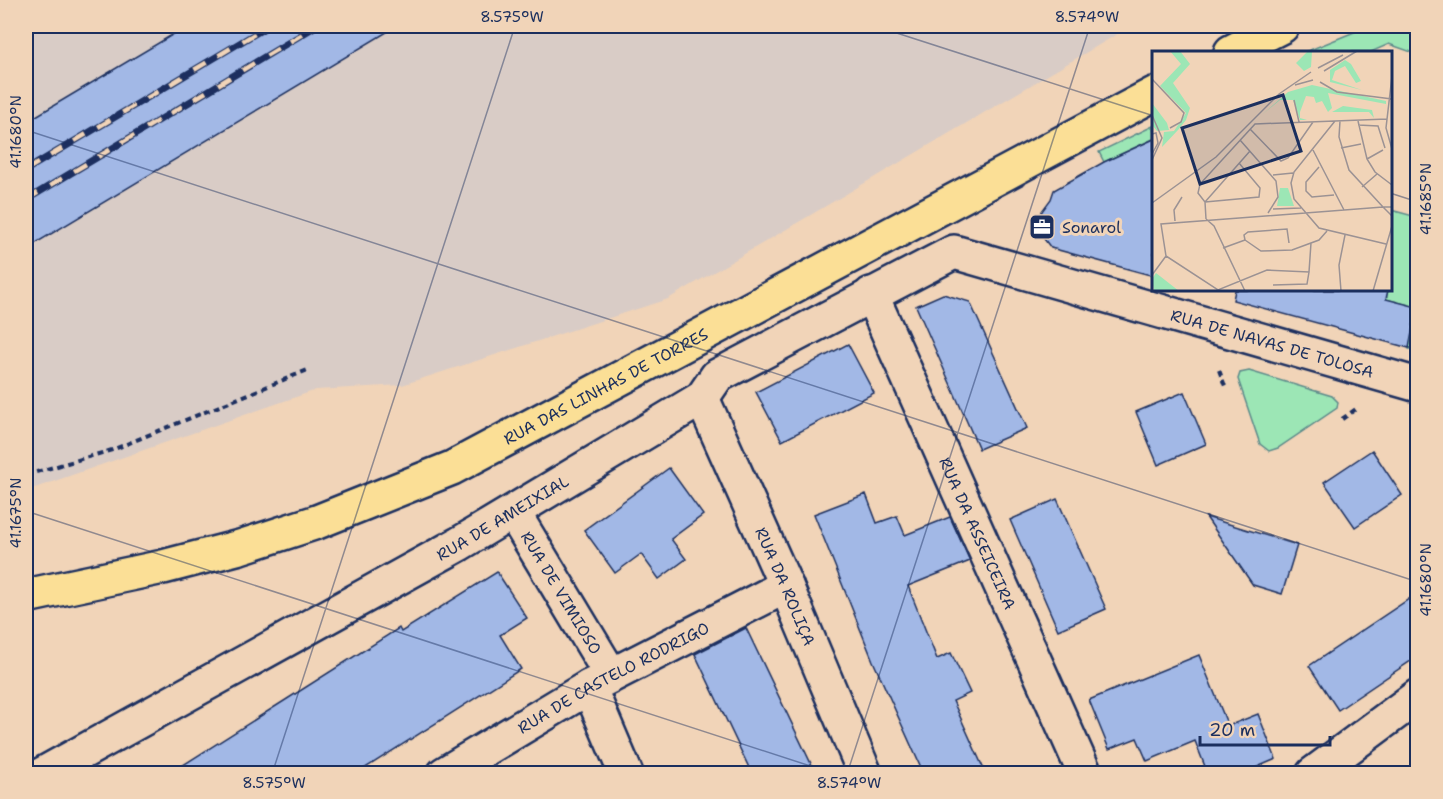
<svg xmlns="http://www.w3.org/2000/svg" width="1443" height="799" viewBox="0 0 1443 799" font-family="'Shantell Sans',sans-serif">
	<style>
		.built { fill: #d9ccc6 }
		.green { fill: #9ce6b5; stroke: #5c8a8a; stroke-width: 1.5 }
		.building { fill: #a2b8e6; stroke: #1b2f5e; stroke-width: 1.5 }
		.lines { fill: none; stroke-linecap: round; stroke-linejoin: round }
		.minor-casing { stroke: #1b2f5e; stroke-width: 38 }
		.primary-casing { stroke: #1b2f5e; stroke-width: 38 }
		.path { stroke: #1b2f5e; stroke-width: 4; stroke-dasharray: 6 4.5; stroke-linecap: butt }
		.minor { stroke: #f1d4b8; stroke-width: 33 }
		.primary { stroke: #fbdf96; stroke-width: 33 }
		.rail-casing { stroke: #1b2f5e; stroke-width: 7 }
		.rail { stroke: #f1d4b8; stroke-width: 4.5; stroke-dasharray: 14; stroke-linecap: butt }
		.ticks { fill: none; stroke: #1b2f5e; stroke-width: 1.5; stroke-opacity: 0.45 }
		.labels { text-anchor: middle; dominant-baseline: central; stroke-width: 6; stroke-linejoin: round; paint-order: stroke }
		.poi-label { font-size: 16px; fill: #1b2f5e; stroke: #f1d4b8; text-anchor: start }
		.street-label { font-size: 16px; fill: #1b2f5e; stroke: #f1d4b8 }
		.inset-road { fill: none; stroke: #9b9294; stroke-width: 1.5 }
		.view { fill: #1b2f5e; fill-opacity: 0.15; stroke: #1b2f5e; stroke-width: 3 }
		.inset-edge { fill: none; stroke: #1b2f5e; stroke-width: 3 }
		.neatline { fill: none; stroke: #1b2f5e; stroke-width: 2 }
		.ticks-label { font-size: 15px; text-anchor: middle; fill: #1b2f5e }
	</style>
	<rect width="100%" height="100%" fill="#f1d4b8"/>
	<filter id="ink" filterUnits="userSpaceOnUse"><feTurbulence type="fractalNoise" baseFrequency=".0167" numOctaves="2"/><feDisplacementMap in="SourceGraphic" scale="12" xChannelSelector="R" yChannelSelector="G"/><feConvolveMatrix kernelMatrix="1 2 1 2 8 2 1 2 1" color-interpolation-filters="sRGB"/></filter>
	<g filter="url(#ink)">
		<path class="built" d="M26,26H1131L668,299L402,385L316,390L26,491Z"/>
		<g class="green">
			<path d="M1369,26H1417V54L1389,44L1371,52H1305Z"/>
			<path d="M1153,126V139L1104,162L1099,152Z"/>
			<path d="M1391,210L1417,217V351L1409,349L1416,307L1386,299L1388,290H1390Z"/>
			<path d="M1249,371L1332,396L1338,402L1337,408L1278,448L1269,451L1260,444L1238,379L1240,373Z"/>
		</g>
		<g class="building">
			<path d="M187,26H397L26,249V122Z"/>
			<path d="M1154,139V276L1051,248L1041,235L1038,224L1042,211L1051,199L1054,190L1104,162Z"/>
			<path d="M1235,290H1388L1386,299L1417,307L1409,348L1233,300Z"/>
			<path d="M943,294L970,302L1027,428L979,449L916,306Z"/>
			<path d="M848,344L874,393L782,441L756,392Z"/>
			<path d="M1184,392L1206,444L1158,465L1136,412Z"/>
			<path d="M1372,450L1402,495L1355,527L1324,482Z"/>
			<path d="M669,468L703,515L671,539L686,559L659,579L641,554L615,573L584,530Z"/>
			<path d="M866,494L877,523L897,516L905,535L950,517L970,561L908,586L937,659L951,653L970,693L953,701L986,774H924L873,661L814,514Z"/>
			<path d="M1057,499L1106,609L1058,630L1010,520Z"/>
			<path d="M1206,517L1297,545L1282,594L1253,585Z"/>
			<path d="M497,572L527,618L500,635L521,669L356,774H169L399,628L401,632Z"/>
			<path d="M1418,593V656L1338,710L1309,666Z"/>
			<path d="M746,628L816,774H752L695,654Z"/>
			<path d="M1199,655L1228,726L1258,714L1276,759L1241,774H1208L1195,741L1147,761L1137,738L1109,749L1089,700Z"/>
		</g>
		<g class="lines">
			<g class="minor-casing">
				<g id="minor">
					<path id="s1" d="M871,294L1085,774"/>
					<path id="s2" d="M702,398L786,586L865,774"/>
					<path id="s3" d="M513,512L611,675"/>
					<path d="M589,687L626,774"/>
					<path id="s4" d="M43,774L459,544L702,398L717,376L954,252L1418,385"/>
					<path id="s5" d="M444,774L589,687L786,586"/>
					<path d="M1313,774L1418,696"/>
				</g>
			</g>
			<g class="primary-casing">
				<g id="primary">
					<path d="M1231,52L1282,26"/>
					<path id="s6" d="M26,596L163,567L240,547L317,522L452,468L1154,94"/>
				</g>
			</g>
			<g class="path">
				<path d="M1219,370L1225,386"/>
				<path d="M1342,419L1356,409"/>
				<path d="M26,475L112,450L310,369"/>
			</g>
			<use href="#minor" class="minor"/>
			<use href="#primary" class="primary"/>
			<g class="rail-casing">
				<g id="rail">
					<path d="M26,170L268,26"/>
					<path d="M26,200L316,26"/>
				</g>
			</g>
			<use href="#rail" class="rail"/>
		</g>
	</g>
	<path class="ticks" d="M875,26L1154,116M26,130L1418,582M1390,193L1418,202M26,511L835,774M272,774L515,26M847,774L1090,26"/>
	<defs>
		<g id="office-square" transform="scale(1.35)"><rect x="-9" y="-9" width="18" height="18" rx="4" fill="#1b2f5e" stroke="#f1d4b8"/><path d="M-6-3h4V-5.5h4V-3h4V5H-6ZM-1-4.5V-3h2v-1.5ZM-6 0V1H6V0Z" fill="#fff"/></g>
	</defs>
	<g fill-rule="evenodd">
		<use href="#office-square" x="1042" y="227"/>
	</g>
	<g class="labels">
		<g class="poi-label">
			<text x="1062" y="227">Sonarol</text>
		</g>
		<g class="street-label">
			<text stroke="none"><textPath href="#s4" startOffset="1384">RUA DE NAVAS DE TOLOSA</textPath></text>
			<text stroke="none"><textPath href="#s6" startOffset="620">RUA DAS LINHAS DE TORRES</textPath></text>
			<text stroke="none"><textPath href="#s4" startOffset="526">RUA DE AMEIXIAL</textPath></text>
			<text stroke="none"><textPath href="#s1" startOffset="262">RUA DA ASSEICEIRA</textPath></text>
			<text stroke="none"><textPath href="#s2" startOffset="206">RUA DA ROLIÇA</textPath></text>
			<text stroke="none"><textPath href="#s3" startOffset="94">RUA DE VIMIOSO</textPath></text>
			<text stroke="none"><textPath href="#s5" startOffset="195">RUA DE CASTELO RODRIGO</textPath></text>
		</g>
	</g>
	<g transform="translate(1152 51)">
		<rect width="240" height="240" fill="#f1d4b8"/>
		<path d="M18,0H28L38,13L21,32L38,57L34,69L26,79L10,96L12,81L22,80L34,62L8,35L29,13ZM156,0H160L159,16L152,20L144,12ZM193,9L199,13L209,30L204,32L193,15L183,20L180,29L210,39L178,31V19ZM160,34L234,50V53L176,42L180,57L176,61L170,50L164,52L162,46L154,45L148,61V67L155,69H148L141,49H128L111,63L136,41ZM0,52L15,72L17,79L5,80L0,74ZM191,55L220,59L222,67L217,61H180ZM128,137H136L142,155H125ZM4,222L27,240H2L0,228Z" fill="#9ce6b5"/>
		<path class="inset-road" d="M166,17L191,4M172,20L205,0M240,25L234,77L240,98M0,28L32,62L29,71L18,77M168,31L185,41L240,48M143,34L161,29M142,49L147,71M0,64L10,87L0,109M183,70L142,121L139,132L142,148L167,177L234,193M188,70L187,86L197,119L231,156M206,70L215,108L223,121L240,134M206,74L226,75L233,97M98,78L129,110L136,107L161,71M0,83L4,82L6,92L0,103M88,89L124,130L126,146L116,162M189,97L209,93M161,99L192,159M215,108L231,99M167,116L154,131V140L160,146L182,144M121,124L141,122M210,136L225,123M53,151L107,146L108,137L87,112M53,151L98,100M0,152L64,106L127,43L159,21M240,156H231L240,165M121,158L149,157M54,168L53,151L46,142L48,133L103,73L235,68M54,168L62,175L93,240M23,170L22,159L30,146M93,189L109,200L140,199L167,189L175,180M93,189L92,184L96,181L135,178L137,192M159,192L157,221L115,219L66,239L14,205L9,173L231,156M71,197L93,189M0,224L14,205M121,234L155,233L157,221M189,240L187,214L193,184M221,240L240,175"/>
		<path class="view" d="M131,44L149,100L48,133L30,77Z"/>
		<rect width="240" height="240" class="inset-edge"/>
	</g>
	<rect width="1443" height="799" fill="none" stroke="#f1d4b8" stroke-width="66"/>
	<path d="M1200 736v9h130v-9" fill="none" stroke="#1b2f5e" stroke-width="3"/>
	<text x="1209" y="736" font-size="18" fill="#1b2f5e" stroke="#f1d4b8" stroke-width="4.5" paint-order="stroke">20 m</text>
	<rect x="33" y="33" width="1377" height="733" class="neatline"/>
	<g class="ticks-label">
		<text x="512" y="22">8.575°W</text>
		<text x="1087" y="22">8.574°W</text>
		<text transform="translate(16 132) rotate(-90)" y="5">41.1680°N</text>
		<text transform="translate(1426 199) rotate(-90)" y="5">41.1685°N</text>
		<text transform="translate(16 513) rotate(-90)" y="5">41.1675°N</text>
		<text transform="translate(1426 580) rotate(-90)" y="5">41.1680°N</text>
		<text x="274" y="788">8.575°W</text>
		<text x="849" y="788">8.574°W</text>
	</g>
</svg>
